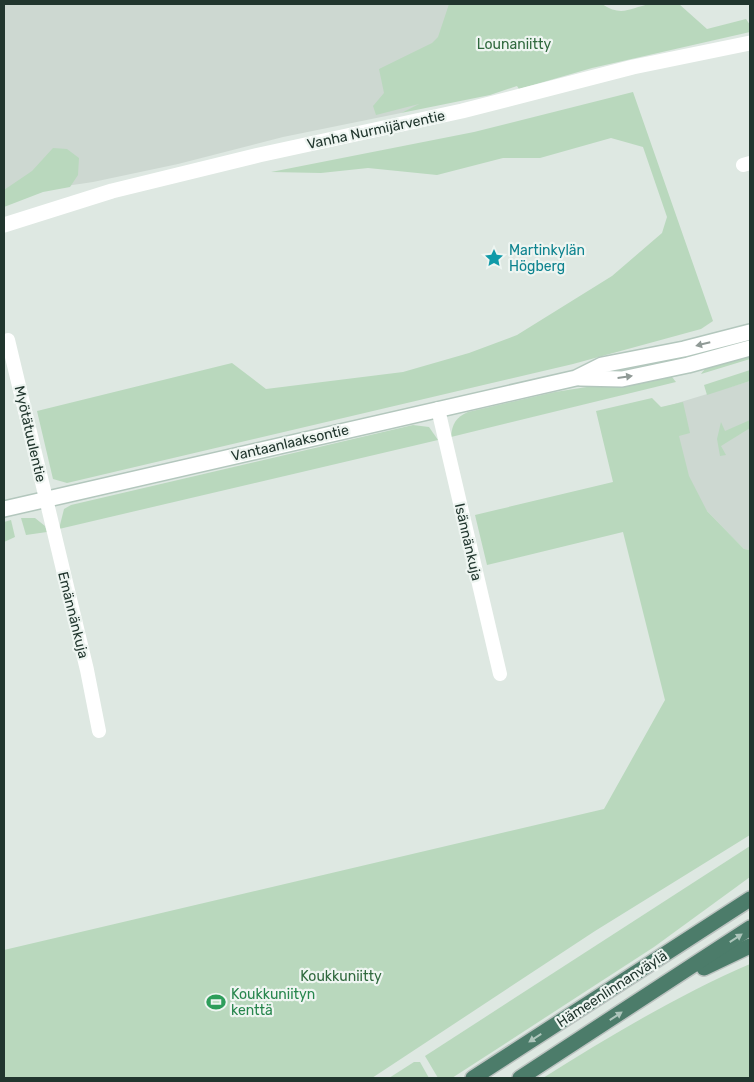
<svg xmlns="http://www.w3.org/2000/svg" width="754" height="1082" viewBox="0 0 754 1082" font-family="Rubik,sans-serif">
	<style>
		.built { fill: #cdd8d1 }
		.green { fill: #b9d8bd }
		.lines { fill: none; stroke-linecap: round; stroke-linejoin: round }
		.secondary-casing { stroke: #b3c7bd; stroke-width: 18 }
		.trunk-casing { stroke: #bcc3c0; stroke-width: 18 }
		.minor { stroke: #fff; stroke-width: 14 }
		.tertiary { stroke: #fff; stroke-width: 15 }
		.secondary { stroke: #fff; stroke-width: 15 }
		.trunk { stroke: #4c7c6a; stroke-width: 15 }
		.oneway { fill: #909a96 }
		.oneway2 { fill: #adc5bb }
		.labels { text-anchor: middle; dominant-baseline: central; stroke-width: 4.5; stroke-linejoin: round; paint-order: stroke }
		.park-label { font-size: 14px; fill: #30693e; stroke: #eef5f1 }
		.street-label { font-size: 14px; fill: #21362e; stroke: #eef5f1 }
		.culture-label { font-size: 14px; fill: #0d838f; stroke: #eef5f1; text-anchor: start }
		.leisure-label { font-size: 14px; fill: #27864d; stroke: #eef5f1; text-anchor: start }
	</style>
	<rect width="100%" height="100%" fill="#dee8e2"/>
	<g class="built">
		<path d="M4,4H463L481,76L401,113L283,137L178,164L93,182L39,190L4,202Z"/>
		<path d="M750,381V550L744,549L707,511L698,518L661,408Z"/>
	</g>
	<g class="green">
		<path d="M449,4H602C623,18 630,7 651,4C660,2 670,4 679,4L707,29L746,19L750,25V32L592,68L519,89L517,86L490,95L401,113L419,104L376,115L373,106L384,93L379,69L432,43L438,37Z"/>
		<path d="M633,92L713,321L701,329L573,364L67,483L53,479L37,411L232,363L266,389L403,372L469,353L517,335L612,276L662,233L667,217L643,147L611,138L540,158H503L437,175L368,168L321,173L271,172L474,132Z"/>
		<path d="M53,148L67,149L79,158L78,175L70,187L43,192L4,207V190L32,171Z"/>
		<path d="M750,352V359L701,374C709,361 736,356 750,352Z"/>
		<path d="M750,370V381L707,395L704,385Z"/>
		<path d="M663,375L672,377L676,382L451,437C452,424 456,417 468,412L555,392Z"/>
		<path d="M652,398L661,407L683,402L690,433L679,436L689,476L707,511L744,549L750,550V835L595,931L372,1078H4V950L604,809L665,700L623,532L487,565L475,515L613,482L596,411Z"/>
		<path d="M750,420V428L721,446L726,455L720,456L717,439L721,422L725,431Z"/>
		<path d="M413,425L429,427L438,440L59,529L64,509L71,505Z"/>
		<path d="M21,518H35L45,526L47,532L26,535Z"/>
		<path d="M11,520L15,537L4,542V522Z"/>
		<path d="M750,846V877L654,947L452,1078H438L425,1056Z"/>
		<path d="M750,964V1078H543C610,1036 678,995 750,964Z"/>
		<path d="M414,1062H420L429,1078H389Z"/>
	</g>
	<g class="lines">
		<g class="secondary-casing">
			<g id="secondary">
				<path d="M580,378L622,379L688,365L750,348"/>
				<path d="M4,509L576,378L602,365L684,349L750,332"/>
			</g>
		</g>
		<g class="trunk-casing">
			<g id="trunk">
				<path d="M704,968L750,946"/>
				<path d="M473,1078L750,899"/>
				<path d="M520,1078L750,928"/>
			</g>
		</g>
		<g class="minor">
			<path d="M743,165L750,163"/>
			<path d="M8,340L87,670L99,731"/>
			<path d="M438,409L500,674"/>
		</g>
		<path class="tertiary" d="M4,225L112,191L259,155L462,111L633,67L750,43"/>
		<use href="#secondary" class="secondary"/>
		<use href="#trunk" class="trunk"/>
	</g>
	<defs><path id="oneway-solid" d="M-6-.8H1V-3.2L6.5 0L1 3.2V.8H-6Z" transform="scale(1.25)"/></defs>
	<g class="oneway">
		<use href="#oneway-solid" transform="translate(703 344) rotate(166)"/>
		<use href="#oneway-solid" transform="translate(625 377) rotate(-8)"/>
	</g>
	<g class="oneway2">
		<use href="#oneway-solid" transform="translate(736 938) rotate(-33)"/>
		<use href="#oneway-solid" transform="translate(616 1016) rotate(-33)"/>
		<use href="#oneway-solid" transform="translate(535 1038) rotate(147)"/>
	</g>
	<defs>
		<g id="sight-bare" transform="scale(1.5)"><path d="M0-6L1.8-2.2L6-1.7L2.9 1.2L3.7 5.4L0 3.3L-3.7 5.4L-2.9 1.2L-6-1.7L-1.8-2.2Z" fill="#0f9aa8" stroke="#eef5f1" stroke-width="2.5" paint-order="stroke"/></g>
		<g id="stadium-bare" transform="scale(1.5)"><path d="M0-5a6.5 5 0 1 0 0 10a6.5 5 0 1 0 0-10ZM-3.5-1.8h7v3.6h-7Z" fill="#2e9e5b" stroke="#eef5f1" stroke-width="2.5" paint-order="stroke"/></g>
	</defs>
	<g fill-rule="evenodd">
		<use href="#sight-bare" x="494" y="258"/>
		<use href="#stadium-bare" x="216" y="1002"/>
	</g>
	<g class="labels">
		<g class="park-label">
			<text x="514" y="44">Lounaniitty</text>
			<text x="341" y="976">Koukkuniitty</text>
		</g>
		<g class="street-label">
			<text transform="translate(376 130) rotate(-12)">Vanha Nurmijärventie</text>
			<text transform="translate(30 434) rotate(77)">Myötätuulentie</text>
			<text transform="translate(290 443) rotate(-13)">Vantaanlaaksontie</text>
			<text transform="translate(468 542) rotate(77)">Isännänkuja</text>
			<text transform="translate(73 615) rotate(76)">Emännänkuja</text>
			<text transform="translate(612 989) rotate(-33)">Hämeenlinnanväylä</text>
		</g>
		<g class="culture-label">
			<text x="509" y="250">Martinkylän<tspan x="509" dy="16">Högberg</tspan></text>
		</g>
		<g class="leisure-label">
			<text x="231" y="994">Koukkuniityn<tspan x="231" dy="16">kenttä</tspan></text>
		</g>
	</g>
	<rect width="754" height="1082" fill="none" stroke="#21362e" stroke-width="10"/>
</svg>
